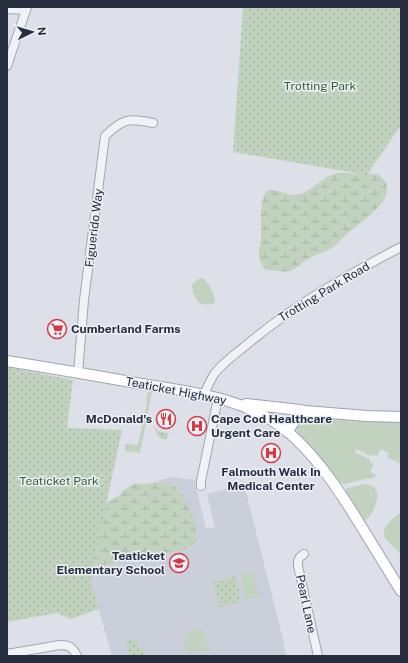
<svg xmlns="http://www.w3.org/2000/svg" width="408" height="663" viewBox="0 0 408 663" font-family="'Public Sans',sans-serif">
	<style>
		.built { fill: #cbcfda }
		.grass { fill: #c1d2be }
		.wetland { fill: url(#wetland-marsh) }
		.park { fill: url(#park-dots) }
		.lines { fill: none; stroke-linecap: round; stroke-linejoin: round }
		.minor-casing { stroke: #a2a7b2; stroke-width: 10 }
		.major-casing { stroke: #9ca4b4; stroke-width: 12 }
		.minor { stroke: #f0f2f6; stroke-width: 8 }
		.major { stroke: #fff; stroke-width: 10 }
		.labels { text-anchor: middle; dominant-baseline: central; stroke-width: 3; stroke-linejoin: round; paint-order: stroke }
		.park-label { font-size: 12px; fill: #375b32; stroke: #ecf0f5 }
		.street-label { font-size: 12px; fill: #262d3f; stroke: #ecf0f5 }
		.poi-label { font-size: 12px; font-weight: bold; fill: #262d3f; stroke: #ecf0f5; text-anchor: start }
	</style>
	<defs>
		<pattern id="wetland-marsh" width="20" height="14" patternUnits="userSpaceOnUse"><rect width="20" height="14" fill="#c1d2be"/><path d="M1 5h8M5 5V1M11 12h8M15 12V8" fill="none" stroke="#a6b5a4"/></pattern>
		<pattern id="park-dots" width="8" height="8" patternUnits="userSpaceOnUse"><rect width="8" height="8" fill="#c1d2be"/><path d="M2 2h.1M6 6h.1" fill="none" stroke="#a6b5a4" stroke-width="1.8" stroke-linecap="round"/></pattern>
	</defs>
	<rect width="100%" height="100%" fill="#dde0e8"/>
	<path class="built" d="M171,477L196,480L195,483L206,529L215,528L207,494L244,484L283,639L286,656H112L91,582L98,543L132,489Z"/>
	<g class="grass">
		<path d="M202,278C208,281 215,295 215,302C211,306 203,305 198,302L193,293L192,285L198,279Z"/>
		<path d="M150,391H152L140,453L125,451V444L138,445L147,403C146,398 146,395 150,391Z"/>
		<path d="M305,418H309L353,421L401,422V464L387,457L389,453L381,449L377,456L373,455L371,456L356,449L354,452L369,459L370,462L374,464L370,472L376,475L374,478L365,479L344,484L339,482C329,469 319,455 306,443C303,439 298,436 297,430C296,425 300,420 305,418Z"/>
		<path d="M364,484C380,486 379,496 374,508C372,513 370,518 365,520H363L346,491V489L348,488Z"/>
		<path d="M401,512V555L385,538C380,526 393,519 401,512Z"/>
		<path d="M253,572L259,597L246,600L240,575Z"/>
		<path d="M195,630H201L204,632L207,646L212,649L210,653L205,650C201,651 196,653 192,653C190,653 188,651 187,650C179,642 187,633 195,630Z"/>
	</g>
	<g class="wetland">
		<path d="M337,173L376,174C380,175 383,179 385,182C396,201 357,225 346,235C341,239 338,244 332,248C325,252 317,254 310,258C304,261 299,267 292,270C283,273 274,271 265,269C262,265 259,260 259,255C258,250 261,245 261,240C262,230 258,198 267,191C272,187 288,196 296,195C313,192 320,177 337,173Z"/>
		<path d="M167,483C178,486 184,497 189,507C194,517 203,541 188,548C180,553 168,552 158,553C147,555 137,558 126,560C121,561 101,566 99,565C97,565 95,563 94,562L106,503L120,495L124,490L133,484Z"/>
	</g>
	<g class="park">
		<path d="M243,7H401V128H399L367,175L233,152Z"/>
		<path d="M7,367L73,380L67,428L122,430L98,543L91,582L99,609L70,619L57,613L7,622Z"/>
		<path d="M154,427L157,429V431L169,433L166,439C159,441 156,432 154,427Z"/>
		<path d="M236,576L241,602L219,607L213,582Z"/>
		<path d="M137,639L139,648L144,647L145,656H129L125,641Z"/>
	</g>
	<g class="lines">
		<g class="minor-casing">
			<g id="minor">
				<path d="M7,9L26,10"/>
				<path d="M7,66L27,7"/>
				<path d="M78,373L84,300L105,136C123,118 130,118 153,123"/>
				<path d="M204,395C207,388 210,380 215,373C223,363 234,355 244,347C292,306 346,276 401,247"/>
				<path d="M201,486V481L218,398"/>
				<path d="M304,554L300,557L298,561V566L318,656"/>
				<path d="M7,654L60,645C70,645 73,648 77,656"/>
			</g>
		</g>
		<g class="major-casing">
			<g id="major">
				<path d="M7,361C50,368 93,375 136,383C188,392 243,396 287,431C314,454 334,483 353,513C369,539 385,565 401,591"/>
				<path d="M246,404L300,410L305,411L367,416L401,417"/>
				<path d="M287,432L296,419L305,411"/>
			</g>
		</g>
		<use href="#minor" class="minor"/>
		<use href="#major" class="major"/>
	</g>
	<defs>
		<g id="supermarket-ring" transform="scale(1)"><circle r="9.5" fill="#ecf0f5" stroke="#d43b47" stroke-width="1.5"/><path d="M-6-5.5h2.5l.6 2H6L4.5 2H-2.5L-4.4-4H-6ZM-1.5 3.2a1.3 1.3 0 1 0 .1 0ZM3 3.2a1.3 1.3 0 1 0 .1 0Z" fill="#d43b47"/></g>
		<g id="restaurant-ring" transform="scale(1)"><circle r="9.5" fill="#ecf0f5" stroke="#d43b47" stroke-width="1.5"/><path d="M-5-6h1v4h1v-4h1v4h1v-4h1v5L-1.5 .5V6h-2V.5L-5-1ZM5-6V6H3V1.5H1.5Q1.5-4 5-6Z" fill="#d43b47"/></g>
		<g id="hospital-ring" transform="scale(1)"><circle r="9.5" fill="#ecf0f5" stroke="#d43b47" stroke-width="1.5"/><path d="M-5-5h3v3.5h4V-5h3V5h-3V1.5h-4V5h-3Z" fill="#d43b47"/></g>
		<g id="school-ring" transform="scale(1)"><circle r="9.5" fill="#ecf0f5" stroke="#d43b47" stroke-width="1.5"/><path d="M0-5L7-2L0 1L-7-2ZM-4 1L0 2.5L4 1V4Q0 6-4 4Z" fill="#d43b47"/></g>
	</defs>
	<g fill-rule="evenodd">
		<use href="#supermarket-ring" x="57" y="329"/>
		<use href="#restaurant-ring" x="166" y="419"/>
		<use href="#hospital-ring" x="197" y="426"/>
		<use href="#hospital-ring" x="271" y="453"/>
		<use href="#school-ring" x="179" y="563"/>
	</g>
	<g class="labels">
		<g class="park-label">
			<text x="320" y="86">Trotting Park</text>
			<text x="59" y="481">Teaticket Park</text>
		</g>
		<g class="street-label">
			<text transform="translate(94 228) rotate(-83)">Figuerido Way</text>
			<text transform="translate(324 292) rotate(-31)">Trotting Park Road</text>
			<text transform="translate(176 391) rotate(11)">Teaticket Highway</text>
			<text transform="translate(306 604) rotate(78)">Pearl Lane</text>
		</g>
		<g class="poi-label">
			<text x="71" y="329">Cumberland Farms</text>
			<text x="152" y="419" text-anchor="end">McDonald's</text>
			<text x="211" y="419">Cape Cod Healthcare<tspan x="211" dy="14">Urgent Care</tspan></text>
			<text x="271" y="472" text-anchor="middle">Falmouth Walk In<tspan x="271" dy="14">Medical Center</tspan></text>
			<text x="165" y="556" text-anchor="end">Teaticket<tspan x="165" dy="14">Elementary School</tspan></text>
		</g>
	</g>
	<rect width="408" height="663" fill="none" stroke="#262d3f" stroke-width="16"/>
	<g transform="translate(32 32) rotate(85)" stroke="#ecf0f5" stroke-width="3" paint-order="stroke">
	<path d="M0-3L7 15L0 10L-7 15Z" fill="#262d3f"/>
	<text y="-6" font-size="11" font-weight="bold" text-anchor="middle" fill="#262d3f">N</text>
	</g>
</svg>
